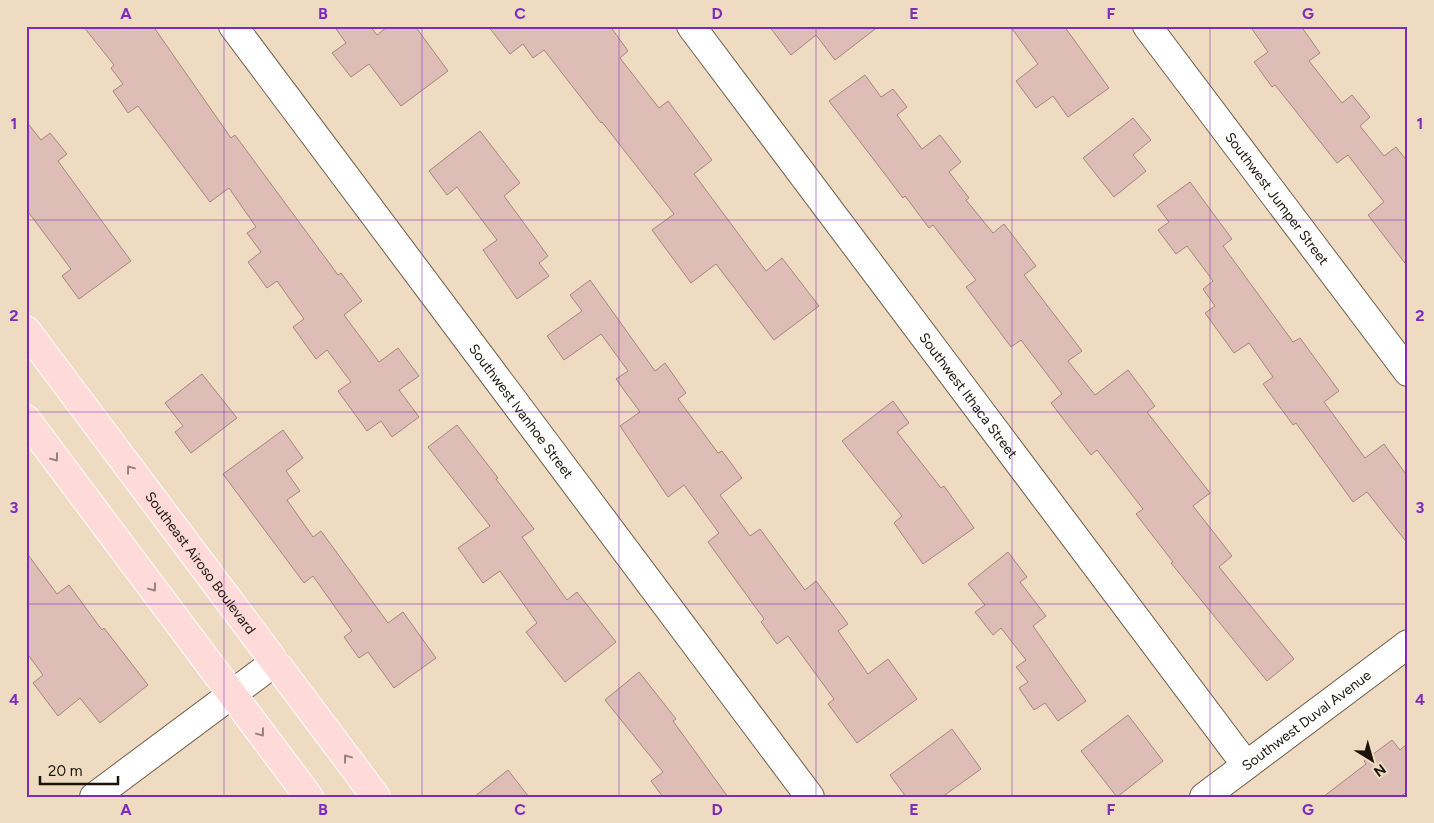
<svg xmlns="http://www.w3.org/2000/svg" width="1434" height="823" viewBox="0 0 1434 823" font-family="Figtree,sans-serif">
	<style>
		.building { fill: #debdb6; stroke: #a5857f }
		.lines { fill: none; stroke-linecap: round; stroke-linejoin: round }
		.minor-casing { stroke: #6f5e48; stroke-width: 30 }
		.major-casing { stroke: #fff; stroke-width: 30 }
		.minor { stroke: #fff; stroke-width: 28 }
		.major { stroke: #fedad9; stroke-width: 28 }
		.oneway { stroke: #97817c }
		.grid { fill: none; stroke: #7b2cbf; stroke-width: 1; stroke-opacity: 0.55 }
		.labels { text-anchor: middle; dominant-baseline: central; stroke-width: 5; stroke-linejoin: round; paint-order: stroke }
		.street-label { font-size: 14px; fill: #1a140b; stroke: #efdbc2 }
		.neatline { fill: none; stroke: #7b2cbf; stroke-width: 2 }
		.grid-label { font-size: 16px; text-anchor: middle; font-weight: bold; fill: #7b2cbf }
	</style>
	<rect width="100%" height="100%" fill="#efdbc2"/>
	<g class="building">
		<path d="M83,26H153L231,138L235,135L338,275L341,273L362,301L344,315L379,362L398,348L419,376L399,390L419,417L392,437L381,421L367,431L338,391L351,382L327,350L316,359L293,327L304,319L277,281L267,288L248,262L261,252L247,233L256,227L229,188L210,202L138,106L128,113L113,91L123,84L111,68L114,65Z"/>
		<path d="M334,26H370L377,35L388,26H415L448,71L401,106L369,64L351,77L332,53L346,43Z"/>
		<path d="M488,26H610L628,51L620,58L659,108L668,101L712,160L694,174L766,271L782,258L819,306L774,340L716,264L691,283L652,230L674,214L602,122L601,123L544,50L533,58L523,44L510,54Z"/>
		<path d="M769,26H879L835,60L816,35L791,55Z"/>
		<path d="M1010,26H1064L1109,88L1068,117L1053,96L1036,108L1016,81L1038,64Z"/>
		<path d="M1250,26H1301L1320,53L1309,61L1342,103L1352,95L1370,117L1360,126L1384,156L1396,147L1408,162V267L1368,215L1384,202L1348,155L1337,163L1275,85L1272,87L1254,62L1268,52Z"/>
		<path d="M865,75L881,97L893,89L907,107L897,115L922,149L940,135L961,162L949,172L969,198L966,200L993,233L1004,224L1036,266L1024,275L1082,351L1068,361L1095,395L1128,370L1155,406L1147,412L1210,493L1193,506L1232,556L1219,567L1294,659L1267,681L1171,563L1173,562L1136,514L1143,509L1097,450L1091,455L1051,403L1062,394L1021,340L1011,347L966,287L976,280L933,225L929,228L905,196L903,198L829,101Z"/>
		<path d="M1133,118L1151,140L1133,155L1146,171L1114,197L1083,158Z"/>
		<path d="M26,121L41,140L50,133L67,154L58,161L131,261L79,299L62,276L71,269L26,209Z"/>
		<path d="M480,131L520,183L504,196L548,256L539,263L549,276L517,299L483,250L497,240L457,187L447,195L429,171Z"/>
		<path d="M1190,182L1232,239L1223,246L1293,342L1300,338L1339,391L1324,402L1365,458L1384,444L1408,477V544L1367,492L1353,502L1296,423L1293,425L1263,384L1273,377L1249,343L1234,353L1205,313L1215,306L1203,289L1213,281L1187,246L1176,254L1158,230L1169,222L1157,206Z"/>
		<path d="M590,280L655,371L665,363L686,393L678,399L718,453L722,451L742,478L720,495L750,536L760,529L805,590L816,581L848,624L838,631L868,674L888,659L917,699L857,743L828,704L834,699L788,636L777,644L761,622L764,619L708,542L719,533L684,485L668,497L620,426L640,412L616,379L628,371L601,334L564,360L547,336L582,311L570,295Z"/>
		<path d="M202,374L237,418L191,453L175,432L183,426L165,403Z"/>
		<path d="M893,401L909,423L897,432L941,488L944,486L974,528L923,564L894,523L902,516L842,441Z"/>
		<path d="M457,425L498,478L496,479L534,529L522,537L567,600L577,592L616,642L565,682L526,632L537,623L500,571L483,583L458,548L490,526L428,447Z"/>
		<path d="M283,430L303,458L286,471L300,491L287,500L313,537L321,531L388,623L403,612L436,658L394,688L368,652L359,658L344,637L352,631L313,576L304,583L223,474Z"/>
		<path d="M26,552L57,594L69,585L102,630L104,628L148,685L100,723L80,698L58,716L33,683L43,675L26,652Z"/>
		<path d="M1008,552L1027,577L1020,582L1046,616L1033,626L1086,701L1058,721L1045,703L1034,710L1019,688L1028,682L1016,667L1026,660L1001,628L993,635L975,612L985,605L968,584Z"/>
		<path d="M639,672L676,719L673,721L728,797H663L651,781L663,772L605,700Z"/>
		<path d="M1128,715L1163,761L1117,797L1081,751Z"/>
		<path d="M952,729L981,769L942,797H906L890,775Z"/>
		<path d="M1392,740L1400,750L1408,743V791L1400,797H1323L1366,764L1364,761Z"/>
		<path d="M508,770L529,797H474Z"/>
	</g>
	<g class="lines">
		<g class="minor-casing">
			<g id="minor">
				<path id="s1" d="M233,26L810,797"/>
				<path id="s2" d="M691,26L1246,765"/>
				<path id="s3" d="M1147,26L1408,372"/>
				<path d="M94,797L275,662"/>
				<path id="s4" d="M1204,797L1408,644"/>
			</g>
		</g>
		<g class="major-casing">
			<g id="major">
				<path id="s5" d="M26,330L376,797"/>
				<path d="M26,419L309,797"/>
			</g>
		</g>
		<use href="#minor" class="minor"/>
		<use href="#major" class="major"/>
	</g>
	<defs><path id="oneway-chevron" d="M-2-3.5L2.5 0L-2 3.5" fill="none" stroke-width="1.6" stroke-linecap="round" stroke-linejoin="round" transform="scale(1.25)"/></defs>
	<g class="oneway">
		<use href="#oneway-chevron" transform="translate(55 458) rotate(53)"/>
		<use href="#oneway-chevron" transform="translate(130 469) rotate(-127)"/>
		<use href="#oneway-chevron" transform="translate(153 588) rotate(53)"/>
		<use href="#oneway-chevron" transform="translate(261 733) rotate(53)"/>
		<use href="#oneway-chevron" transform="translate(347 758) rotate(-127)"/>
	</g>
	<path class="grid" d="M224,26V797M422,26V797M619,26V797M816,26V797M1012,26V797M1210,26V797M26,220H1408M26,412H1408M26,604H1408"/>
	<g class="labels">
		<g class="street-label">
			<text stroke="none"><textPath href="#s3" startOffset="216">Southwest Jumper Street</textPath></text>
			<text stroke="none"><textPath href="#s2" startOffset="462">Southwest Ithaca Street</textPath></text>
			<text stroke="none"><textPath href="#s1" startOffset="481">Southwest Ivanhoe Street</textPath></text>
			<text stroke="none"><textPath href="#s5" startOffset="291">Southeast Airoso Boulevard</textPath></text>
			<text stroke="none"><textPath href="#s4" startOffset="128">Southwest Duval Avenue</textPath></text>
		</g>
	</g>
	<rect width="1434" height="823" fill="none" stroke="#efdbc2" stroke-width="55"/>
	<g transform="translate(1372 760) rotate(143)" stroke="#efdbc2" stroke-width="4" paint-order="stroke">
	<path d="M0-4L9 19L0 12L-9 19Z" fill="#1a140b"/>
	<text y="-8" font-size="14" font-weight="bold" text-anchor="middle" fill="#1a140b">N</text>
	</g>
	<path d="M40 776v8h78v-8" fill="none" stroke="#1a140b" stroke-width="2.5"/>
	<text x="48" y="776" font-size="15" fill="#1a140b" stroke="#efdbc2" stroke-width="4" paint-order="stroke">20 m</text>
	<rect x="28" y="28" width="1378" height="768" class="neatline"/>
	<g class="grid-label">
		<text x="126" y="19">A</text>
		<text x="323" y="19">B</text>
		<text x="520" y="19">C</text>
		<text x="717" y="19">D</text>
		<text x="914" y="19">E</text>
		<text x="1111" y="19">F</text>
		<text x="1308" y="19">G</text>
		<text x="14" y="129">1</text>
		<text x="1420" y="129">1</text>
		<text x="14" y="321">2</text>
		<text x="1420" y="321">2</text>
		<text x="14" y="513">3</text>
		<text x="1420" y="513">3</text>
		<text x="14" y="705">4</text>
		<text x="1420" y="705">4</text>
		<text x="126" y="815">A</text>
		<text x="323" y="815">B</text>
		<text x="520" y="815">C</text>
		<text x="717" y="815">D</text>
		<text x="914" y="815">E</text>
		<text x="1111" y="815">F</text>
		<text x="1308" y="815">G</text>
	</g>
</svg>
